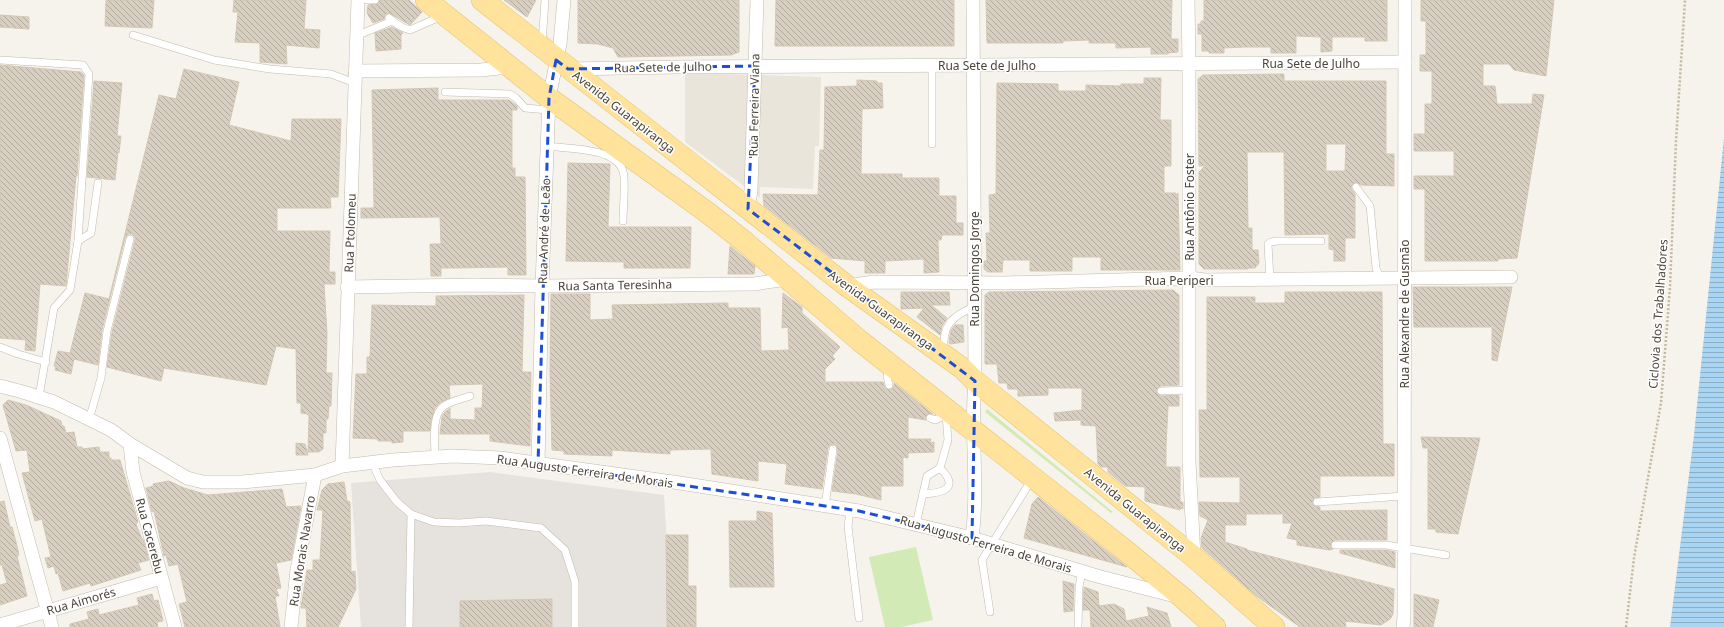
<svg xmlns="http://www.w3.org/2000/svg" width="1724" height="627" viewBox="0 0 1724 627" font-family="'Noto Sans',sans-serif">
	<style>
		.residential { fill: #eae5da }
		.industrial { fill: #e6e2dd }
		.grass { fill: url(#grass-tufts) }
		.pitch { fill: #d2eab5 }
		.water { fill: url(#water-rules) }
		.building { fill: url(#building-back-hatch); stroke: #d3c7b4; fill-rule: evenodd }
		.lines { fill: none; stroke-linecap: round; stroke-linejoin: round }
		.service-casing { stroke: #c2bbae; stroke-width: 8 }
		.minor-casing { stroke: #c2bbae; stroke-width: 14 }
		.primary-casing { stroke: #e6c16a; stroke-width: 22 }
		.path { stroke: #c4b79f; stroke-width: 2.5; stroke-dasharray: 2 2; stroke-linecap: butt }
		.service { stroke: #fff; stroke-width: 7 }
		.minor { stroke: #fff; stroke-width: 13 }
		.primary { stroke: #ffe39c; stroke-width: 21 }
		.marked { fill: none; stroke: #1d4ed8; stroke-width: 3; stroke-dasharray: 8 5; stroke-linejoin: round }
		.labels { text-anchor: middle; dominant-baseline: central; stroke-width: 3; stroke-linejoin: round; paint-order: stroke }
		.street-label { font-size: 12px; fill: #4b4439; stroke: #fff }
	</style>
	<defs>
		<pattern id="grass-tufts" width="24" height="20" patternUnits="userSpaceOnUse"><rect width="24" height="20" fill="#d2eab5"/><path d="M3 7l-1-3M5 7V3M7 7l1-3M15 17l-1-3M17 17v-4M19 17l1-3" fill="none" stroke="#b6ca9c"/></pattern>
		<pattern id="water-rules" width="6" height="5" patternUnits="userSpaceOnUse"><rect width="6" height="5" fill="#a9d4f2"/><path d="M0 2.5h6" fill="none" stroke="#8caec5"/></pattern>
		<pattern id="building-back-hatch" width="6" height="6" patternUnits="userSpaceOnUse"><rect width="6" height="6" fill="#d8cfc1"/><path d="M-1 5l2 2M0 0l6 6M5-1l2 2" fill="none" stroke="#b1aa9e"/></pattern>
	</defs>
	<rect width="100%" height="100%" fill="#f6f3ec"/>
	<path class="residential" d="M685,73L821,77L819,146H815L813,189L760,187V198L685,142Z"/>
	<path class="industrial" d="M490,472L664,495L672,627H361L351,483Z"/>
	<path class="grass" d="M987,409L1113,512L1111,513L985,412Z"/>
	<path class="pitch" d="M916,547L933,620L901,627H885L869,557Z"/>
	<path class="water" d="M1724,138V627H1670L1694,435Z"/>
	<g class="building">
		<path d="M106,0H154L152,28L105,26Z"/>
		<path d="M234,0H306L304,29L320,30L319,48L286,45L287,64L260,62V43L235,42L238,12H233Z"/>
		<path d="M380,0H409L422,12L410,25L389,13L385,15L384,19L373,23L367,13L368,5L377,4Z"/>
		<path d="M504,0H536L527,17Z"/>
		<path d="M578,0H739V52L731,55L618,57L613,48L598,44L578,43Z"/>
		<path d="M776,0H954V46H775Z"/>
		<path d="M986,0H1172L1171,39H1178V52L1168,53V54H1151V47L1116,48V43H1089V40L1063,41V43H987Z"/>
		<path d="M1204,0H1387V41H1365V37H1332V51L1321,52V37L1296,36V53H1271V47H1244L1224,48V53H1209V51H1202V34H1198V24H1201V21H1204Z"/>
		<path d="M1421,0H1554L1546,76L1514,70L1509,64H1483V86H1495L1497,104H1532L1533,94L1544,95L1517,258L1498,259V261H1425V189H1414V176H1454V151H1414V134H1425V104H1432V71H1420V55H1426V21H1421Z"/>
		<path d="M0,15L29,17V29L0,27Z"/>
		<path d="M392,27L403,33L401,35V49L376,51L375,33Z"/>
		<path d="M0,65L81,72L84,75L77,176H76L66,286L40,284L35,351L25,350L26,340L0,338Z"/>
		<path d="M184,69L239,82L229,125L291,141L292,119H341L338,197H330L331,208H277V231H330L329,272H335V284H324L327,334L326,373H332L331,406H329L328,419H326V433H323V449L319,452H308L309,416L307,414L301,413V403H297L296,349L276,346L266,385L164,368L161,381L107,367L112,332L135,240V237L132,234H128L125,238L102,330L98,365L74,359L71,374L55,370L56,367L54,366L58,351L70,353L85,293L109,299L159,95L176,99Z"/>
		<path d="M1284,74V81H1386V154H1394V186L1361,185L1356,182L1352,185L1351,188L1355,194V238H1345V261H1334V250L1329,249V234L1285,235L1284,152H1247L1248,228H1252V250H1258L1259,263L1255,268H1248V269H1204L1199,264V172L1205,166H1199L1198,79L1203,75ZM1326,144H1346L1345,171H1326Z"/>
		<path d="M1144,78H1161L1160,120H1171V166H1164V193H1176V196L1178,193L1180,270H1101V257H1072V271H1030V260H1003L1002,272H988L984,269V261H987L986,233H990L989,195L996,194L997,83L1058,84V91H1086V85L1121,86V84H1144Z"/>
		<path d="M857,80L877,81V83H882L883,108L862,109L861,174H902V178H939V196H956V223H963V235H942L941,240H938L939,272L924,273V259L885,261V273H865V261L831,258L764,206L763,194L818,195L820,150H824L825,87L857,86Z"/>
		<path d="M94,81L122,83L117,136H121L119,153L118,152L115,180L87,177Z"/>
		<path d="M438,88V100H509L517,106V110H512V168H515V177H525L526,275H508V267L456,268H441V276H431L430,244H441L440,217L361,218V208H374L372,90Z"/>
		<path d="M568,163L610,164L608,227H691L690,268H624V262L566,261Z"/>
		<path d="M730,246L755,266L754,274H728Z"/>
		<path d="M1413,287H1512L1497,361L1492,360V327H1414Z"/>
		<path d="M1173,290L1179,295V385L1160,386L1156,391L1157,394L1161,396L1179,395V406H1168L1166,446V467H1180V502H1183V509L1180,508V510L1145,501V487L1125,486L1108,472V467H1101L1098,464L1096,426L1081,425V420L1055,421L1054,413L1082,410V388H1048V395L1018,396V389H1008L1007,383H999L997,364H985V295L989,292Z"/>
		<path d="M901,292H949L950,305H931L947,318L942,326L940,335L917,317L924,308L901,309Z"/>
		<path d="M1285,292H1382L1383,444H1394V476H1320V497L1315,498L1312,502L1314,506L1320,507V511L1387,510V540H1335L1331,543V547L1333,549L1330,550L1297,545V540L1287,538L1292,523H1283V514H1246V525H1225V542L1247,549V550L1394,589L1393,614L1390,619L1381,625L1345,621L1346,627H1300L1255,595L1202,548L1201,538L1208,520L1200,516L1199,502L1240,503V477H1200L1199,410H1207V297H1255V303H1285Z"/>
		<path d="M783,293L802,307V313L840,347L832,356L835,359L825,369V382H883L885,388L890,390L894,387V383L933,414H927L926,420L908,417V439H931L930,443L934,442V452L908,453V458L903,457V486H881V500L856,494L832,491L838,450L836,445L833,444L829,446L828,448L822,489L785,484L787,464L758,461V481L712,474L711,449L670,450V454L612,450V456L564,454V451L552,450L550,372L551,294H590V320L613,319L612,305L728,303V308H760L761,351L789,350L788,327L782,328Z"/>
		<path d="M524,295L522,372H531L530,446L490,441V434H440L442,417L444,413L450,408V419L475,420V408H482L483,384L449,385L450,398L441,402L435,408L431,421L430,431H403V442L392,443V441H378V439L353,438L356,374H367V357H370L372,305L436,306V296Z"/>
		<path d="M955,325H963L964,342L950,344L949,342L951,330Z"/>
		<path d="M8,400L26,405L61,421L62,426H64L66,433L74,432L77,447H82V449L99,447L100,452H109V458H111V460H120L138,522L136,524L142,539H143L149,560L138,563L141,570L91,586L90,583L63,591L58,573L56,574L54,566L48,568L45,558L51,557L42,519L35,521L22,473L30,472L27,450L16,451L3,405Z"/>
		<path d="M1421,437L1480,438L1458,534L1436,532V529H1428V448H1423Z"/>
		<path d="M296,443L305,444L308,455H296Z"/>
		<path d="M169,481L184,488L208,495L282,489L286,507L301,506L291,560L276,563L281,588L276,589L279,596H275L280,627H185L179,604L187,602L178,564L169,566L166,555L164,556L154,511L152,512L146,488L154,486L153,484Z"/>
		<path d="M344,482L347,501L350,502L351,572L355,571L356,589L338,627H307L306,608H301L307,570H313V560H320L323,510H317L322,490L328,484Z"/>
		<path d="M1038,497L1123,564L1127,567L1024,538L1032,504Z"/>
		<path d="M4,501L10,527H12L17,546L19,555L17,556L27,596L0,605V585L7,583L2,565H0V502Z"/>
		<path d="M757,511L772,513L774,587H730L729,521H757Z"/>
		<path d="M666,535H688V586H696V627H667Z"/>
		<path d="M1340,550H1386L1395,552V568L1340,553Z"/>
		<path d="M1063,581L1074,584L1073,611L1064,612Z"/>
		<path d="M1084,587L1098,592L1099,606L1114,604L1124,609L1126,621L1149,616L1147,607L1167,613L1171,627H1091L1090,610H1083Z"/>
		<path d="M152,594L154,601L158,600L163,621L157,622L158,627H70V624L89,619L87,612L98,609L99,615L139,605L137,598Z"/>
		<path d="M1414,594L1439,600L1433,627H1414Z"/>
		<path d="M552,599V627H460V601Z"/>
	</g>
	<g class="lines">
		<g class="service-casing">
			<g id="service">
				<path d="M367,0H375"/>
				<path d="M389,18C395,23 401,28 410,30L442,16"/>
				<path d="M133,35L214,60L270,69L331,74L355,83"/>
				<path d="M356,36L392,21"/>
				<path d="M542,44L545,0"/>
				<path d="M0,60L83,65L89,74L78,241"/>
				<path d="M445,92L510,94L516,98L525,108L549,110"/>
				<path d="M932,144V65"/>
				<path d="M547,146C567,149 615,147 623,171C626,180 623,209 623,221"/>
				<path d="M1356,187L1370,206L1376,268L1380,279"/>
				<path d="M1270,280L1268,244L1271,242L1278,241H1321"/>
				<path d="M0,347L18,354L46,362"/>
				<path d="M944,351C942,325 952,316 974,307"/>
				<path d="M889,385L887,376L890,368"/>
				<path d="M1161,391L1189,390"/>
				<path d="M39,397L54,308L70,290L78,241L91,233L98,183"/>
				<path d="M930,418L935,420L948,414"/>
				<path d="M89,420L101,378L107,331L130,239"/>
				<path d="M435,457C435,444 431,414 444,406C451,401 462,399 470,396"/>
				<path d="M372,462L380,480L397,502L411,514L434,522L459,523L486,521L541,528L565,550L575,582V627"/>
				<path d="M923,494C942,493 961,489 940,468"/>
				<path d="M1317,502L1404,496"/>
				<path d="M825,506L833,449"/>
				<path d="M850,510L848,527L859,618"/>
				<path d="M916,524L927,476L940,468L948,440L946,415"/>
				<path d="M1335,545H1386L1446,555"/>
				<path d="M990,612L982,560L1032,479"/>
				<path d="M409,627L411,514"/>
				<path d="M1078,627L1079,587L1082,571"/>
			</g>
		</g>
		<g class="minor-casing">
			<g id="minor">
				<path d="M1188,0L1189,64V461L1194,557"/>
				<path d="M568,69L676,67L1405,62"/>
				<path d="M355,71L481,70L509,67"/>
				<path d="M748,209L751,190L757,0"/>
				<path d="M847,286L874,282L1004,283L1190,278L1205,280L1511,277"/>
				<path d="M347,287L474,285L542,286L754,284L787,279"/>
				<path d="M0,386L23,392L54,402L111,430L130,444L187,478L203,482H242L315,475L342,466L393,460L453,456L500,458L680,483L859,511L972,538L1097,576L1175,596"/>
				<path d="M0,438L52,627"/>
				<path d="M130,444L133,472L175,627"/>
				<path d="M538,464L542,286L549,98L560,44L564,0"/>
				<path d="M342,466L358,0"/>
				<path d="M972,538C979,486 970,433 975,381L973,0"/>
				<path d="M0,625L161,578"/>
				<path d="M291,627L297,570L315,475"/>
				<path d="M1403,627L1404,617L1405,0"/>
			</g>
		</g>
		<g class="primary-casing">
			<g id="primary">
				<path d="M426,0L549,98L708,213L746,243L860,341L1131,555L1183,598L1215,627"/>
				<path d="M482,0L847,286L962,368L975,381L1194,557L1274,627"/>
			</g>
		</g>
		<path class="path" d="M1626,627L1634,558L1661,403L1670,287L1676,141L1685,0"/>
		<use href="#service" class="service"/>
		<use href="#minor" class="minor"/>
		<use href="#primary" class="primary"/>
	</g>
	<path class="marked" d="M556,60L568,69L755,66L748,209L975,381L972,538L859,511L538,464L549,98Z"/>
	<g class="labels">
		<g class="street-label">
			<text x="1311" y="63">Rua Sete de Julho</text>
			<text x="987" y="65">Rua Sete de Julho</text>
			<text transform="translate(663 67) rotate(-1)">Rua Sete de Julho</text>
			<text transform="translate(754 105) rotate(-89)">Rua Ferreira Viana</text>
			<text transform="translate(624 112) rotate(38)">Avenida Guarapiranga</text>
			<text transform="translate(1189 207) rotate(-90)">Rua Antônio Foster</text>
			<text transform="translate(544 231) rotate(-88)">Rua André de Leão</text>
			<text transform="translate(350 233) rotate(-88)">Rua Ptolomeu</text>
			<text transform="translate(974 269) rotate(-90)">Rua Domingos Jorge</text>
			<text x="1179" y="280">Rua Periperi</text>
			<text transform="translate(615 285) rotate(-1)">Rua Santa Teresinha</text>
			<text transform="translate(881 310) rotate(36)">Avenida Guarapiranga</text>
			<text transform="translate(1404 314) rotate(-90)">Rua Alexandre de Gusmão</text>
			<text transform="translate(1658 314) rotate(-86)">Ciclovia dos Trabalhadores</text>
			<text transform="translate(585 471) rotate(8)">Rua Augusto Ferreira de Morais</text>
			<text transform="translate(1135 510) rotate(39)">Avenida Guarapiranga</text>
			<text transform="translate(150 536) rotate(75)">Rua Cacerebu</text>
			<text transform="translate(986 544) rotate(16)">Rua Augusto Ferreira de Morais</text>
			<text transform="translate(302 551) rotate(-81)">Rua Morais Navarro</text>
			<text transform="translate(81 601) rotate(-16)">Rua Aimorés</text>
		</g>
	</g>
</svg>
